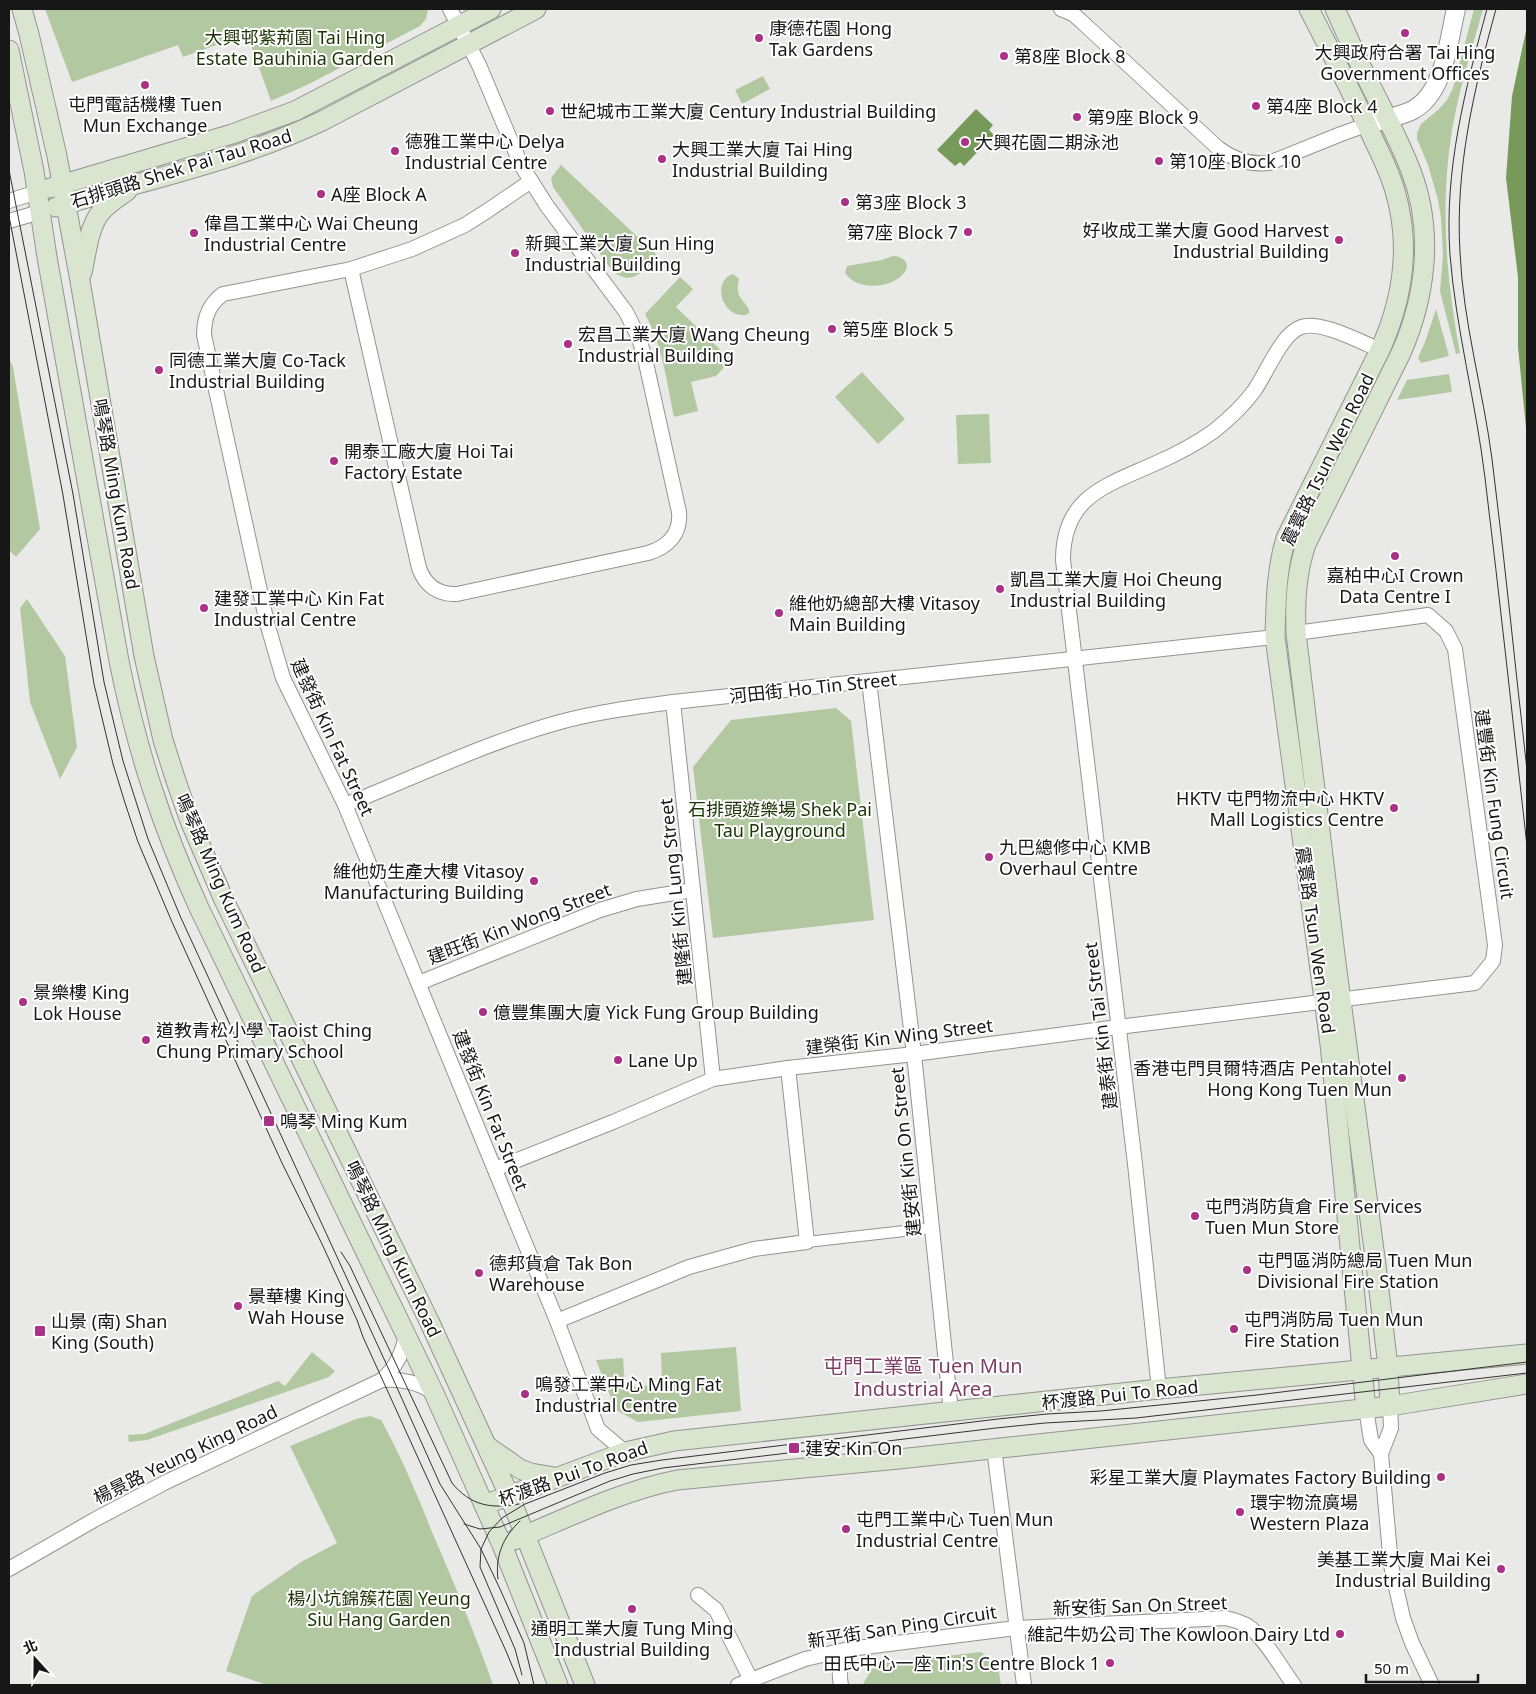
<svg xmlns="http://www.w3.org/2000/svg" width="1536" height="1694" viewBox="0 0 1536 1694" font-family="'Noto Sans','Noto Sans TC',sans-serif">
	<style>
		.green { fill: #b2c8a1 }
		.water { fill: #779a5b }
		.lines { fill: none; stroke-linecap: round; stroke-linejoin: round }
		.pedestrian-casing { stroke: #929491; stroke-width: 12 }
		.minor-casing { stroke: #929491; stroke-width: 16 }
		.tertiary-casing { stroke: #929491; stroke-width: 20 }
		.secondary-casing { stroke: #929491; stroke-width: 21 }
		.pedestrian { stroke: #fff; stroke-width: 10 }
		.minor { stroke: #fff; stroke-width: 14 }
		.tertiary { stroke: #fff; stroke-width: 18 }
		.secondary { stroke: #d9e5cf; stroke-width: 19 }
		.tram { stroke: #323332; stroke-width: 1 }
		.poi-dot { fill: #aa3186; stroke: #fff; stroke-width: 2 }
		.labels { text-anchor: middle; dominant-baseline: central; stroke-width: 4; stroke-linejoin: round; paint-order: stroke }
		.poi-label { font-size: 18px; fill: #161716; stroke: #fff; text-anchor: start }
		.park-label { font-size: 18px; fill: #1d3304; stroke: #fff }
		.street-label { font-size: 18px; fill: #161716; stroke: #fff }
		.quarter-label { font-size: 20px; fill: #7d3f67; stroke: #fff }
	</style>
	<rect width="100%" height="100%" fill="#e9eae7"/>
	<g class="green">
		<path d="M45,9H428V10L426,19L420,26L309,84L271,101L247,34L183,57L178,45L72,82Z"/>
		<path d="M1474,9H1483C1472,49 1459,89 1452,130C1440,207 1446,277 1460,353L1456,354L1440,291L1443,255L1441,218L1438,200L1428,165L1417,139V133L1421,124L1438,110L1447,100L1453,88Z"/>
		<path d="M763,76L770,89L742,104L735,90Z"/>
		<path d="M561,165L658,256C643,272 630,289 610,268L553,187L551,178Z"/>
		<path d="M893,256C902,256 912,263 904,273C891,289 857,291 845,273L847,266L882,260Z"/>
		<path d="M733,274L739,279C735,297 741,296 749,309V313L746,315C722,318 711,281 733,274Z"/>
		<path d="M680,277L693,289L676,307L731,360L716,376L691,382L698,411L674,417C667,382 662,345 645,314Z"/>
		<path d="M1436,309L1449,356L1421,363L1418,358L1425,342Z"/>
		<path d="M9,358L13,367L40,529L16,557L9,550Z"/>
		<path d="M862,372L905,419L878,444L835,397Z"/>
		<path d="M1449,374L1452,392L1397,400L1407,380Z"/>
		<path d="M989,414L991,463L958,464L956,415Z"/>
		<path d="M27,599L65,656L77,747L60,779L30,702L20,608Z"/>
		<path d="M836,708L851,721L874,920L713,938L693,767L731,720Z"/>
		<path d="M736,1347L741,1411L638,1422L616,1410L596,1360L623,1358L625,1388L662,1384L661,1353Z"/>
		<path d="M312,1352L335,1371L329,1377L147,1440L129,1442L128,1435L144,1434L278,1381L285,1386Z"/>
		<path d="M370,1416L381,1420C401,1456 417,1494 432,1532C454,1583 475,1633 493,1685H267L226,1671L252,1596L301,1562L337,1543L290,1446L356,1419Z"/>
		<path d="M981,1652L998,1665L1001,1685L863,1684L875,1664Z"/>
	</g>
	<g class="water">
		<path d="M1527,26V438L1518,347V277L1506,178L1512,96Z"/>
		<path d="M976,109L993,125L989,130L994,135L964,166L960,162L955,166L937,150Z"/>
	</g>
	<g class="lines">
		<g class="pedestrian-casing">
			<path id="pedestrian" d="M807,1242L931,1228"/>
		</g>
		<g class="minor-casing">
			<g id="minor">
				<path d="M1061,9L1073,14L1081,21L1218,148C1234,160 1250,165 1269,163L1341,134L1366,125"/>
				<path d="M531,181L487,211L465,225L412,249L351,269L223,294C209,304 204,317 204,335L267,623L283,678L345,805L557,1321L598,1429L625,1452"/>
				<path d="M9,201L37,192"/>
				<path d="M9,221L40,212"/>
				<path d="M351,269L419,568C425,585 438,595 457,594L648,553C668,547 681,534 679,512L646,363L639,338L626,312L547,206L521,165L479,65L450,9"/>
				<path d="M869,681L914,1054L951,1412"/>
				<path d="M673,702L713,1079"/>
				<path d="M345,805C416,777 487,742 560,722C597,712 635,707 673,702L1275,637"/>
				<path d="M419,983L600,910L637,899L693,890"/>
				<path d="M495,1169L613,1122L713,1079L788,1068L914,1054L1118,1027L1475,983L1493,961L1495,945L1455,649L1446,631L1428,615L1296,633"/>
				<path d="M557,1321L689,1267L754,1249L807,1242L788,1068"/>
				<path d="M382,1380C402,1379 418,1382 434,1393"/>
				<path d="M1159,1389L1135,1164L1063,560C1063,497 1105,486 1154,464C1175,455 1196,444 1214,431C1229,419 1243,406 1254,391C1267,373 1281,334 1301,327C1320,320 1361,342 1380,350"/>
				<path d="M1390,1406L1391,1428L1381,1454L1391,1565L1403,1618L1412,1643L1432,1685"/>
				<path d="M1366,1409L1371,1440L1381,1454"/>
				<path d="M994,1448L1024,1685"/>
				<path d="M9,1569L94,1520L166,1482L382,1380C396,1367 404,1352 406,1332"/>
				<path d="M698,1595L716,1610L751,1680"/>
				<path d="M738,1685L805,1659L849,1649L1016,1628L1226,1618C1234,1620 1241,1622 1248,1626C1264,1637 1282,1669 1294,1685"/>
				<path d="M841,1685C838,1671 840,1660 849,1649"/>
			</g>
		</g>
		<g class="tertiary-casing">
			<path id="tertiary" d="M1366,125C1381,120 1397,117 1411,111C1445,94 1448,42 1456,9"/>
		</g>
		<g class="secondary-casing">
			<g id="secondary">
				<path d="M22,9L29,34L57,156L80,281L144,656L163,740L176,781L190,821L224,900L429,1321L509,1495L585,1685"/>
				<path d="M1309,9C1328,46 1347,83 1365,121C1375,144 1388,166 1395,191C1411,245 1403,299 1380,350L1286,538C1276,571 1276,603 1275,637L1330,1044L1366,1409"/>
				<path d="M1335,9C1346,32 1355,55 1367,78C1382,109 1399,139 1411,171C1434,231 1426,296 1401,353L1306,544C1296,574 1295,602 1296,633L1336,963L1376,1265L1388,1367L1390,1406"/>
				<path d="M9,50L34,171L47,257L119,661C137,751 162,827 200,910L434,1393L502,1545L558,1685"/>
				<path d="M50,188L232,134L295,111L491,9"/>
				<path d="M56,207C145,180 238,161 322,121L536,9"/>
				<path d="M82,273C86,255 88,232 98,216C104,206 117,198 127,191"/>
				<path d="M487,1446L520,1469L531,1473L554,1477"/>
				<path d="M484,1505L625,1452L674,1441L1159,1389L1527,1354"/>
				<path d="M514,1540C567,1518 621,1491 677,1480L899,1459L1390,1406L1527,1384"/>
			</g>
		</g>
		<use href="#pedestrian" class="pedestrian"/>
		<use href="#minor" class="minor"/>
		<use href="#tertiary" class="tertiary"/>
		<use href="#secondary" class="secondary"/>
		<g class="tram">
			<path d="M1487,9C1465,90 1444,170 1450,255C1456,330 1476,403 1485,478C1500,600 1513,723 1527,846"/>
			<path d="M1496,9C1474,89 1455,169 1460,252C1463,322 1483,390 1492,459C1505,562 1515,666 1527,770"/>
			<path d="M9,170L73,494L104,682L123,761L148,839L181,918L390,1372L440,1484L481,1549L500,1589L524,1643L534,1685"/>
			<path d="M9,216L63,495L94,684L113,764L125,803L138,842L172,922L282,1163L322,1244L357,1320L363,1337L506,1651L520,1685"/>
			<path d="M341,1252L350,1266L452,1483C471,1506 491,1509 519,1504"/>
			<path d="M464,1524L480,1529L500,1527L610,1481L633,1474L663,1468L996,1428L1045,1423L1136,1418L1527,1373"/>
			<path d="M498,1579C495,1556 503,1537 520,1521"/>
			<path d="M522,1675L515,1649L480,1567L481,1549L489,1532L502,1518L525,1504L605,1473L631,1465L662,1460L998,1419L1047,1414L1101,1411L1257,1395L1527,1362"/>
		</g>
	</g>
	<g class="poi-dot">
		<circle cx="1405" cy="33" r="5"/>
		<circle cx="759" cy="38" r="5"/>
		<circle cx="1004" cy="56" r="5"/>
		<circle cx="145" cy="85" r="5"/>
		<circle cx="1256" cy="106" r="5"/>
		<circle cx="550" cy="111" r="5"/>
		<circle cx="1077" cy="117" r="5"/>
		<circle cx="965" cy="142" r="5"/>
		<circle cx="395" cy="151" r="5"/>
		<circle cx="662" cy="159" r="5"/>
		<circle cx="1159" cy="161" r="5"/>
		<circle cx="321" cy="194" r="5"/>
		<circle cx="845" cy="202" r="5"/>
		<circle cx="968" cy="232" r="5"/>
		<circle cx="194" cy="233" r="5"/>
		<circle cx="1339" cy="240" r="5"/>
		<circle cx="515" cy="253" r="5"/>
		<circle cx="832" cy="329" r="5"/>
		<circle cx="568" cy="344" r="5"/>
		<circle cx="159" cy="370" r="5"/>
		<circle cx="334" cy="461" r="5"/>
		<circle cx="1395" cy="556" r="5"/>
		<circle cx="1000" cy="589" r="5"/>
		<circle cx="204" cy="608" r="5"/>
		<circle cx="779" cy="613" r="5"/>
		<circle cx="1394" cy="808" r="5"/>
		<circle cx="989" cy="857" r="5"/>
		<circle cx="534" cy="881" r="5"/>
		<circle cx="23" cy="1002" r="5"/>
		<circle cx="483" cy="1012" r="5"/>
		<circle cx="146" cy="1040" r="5"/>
		<circle cx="618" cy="1060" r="5"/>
		<circle cx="1402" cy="1078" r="5"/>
		<rect x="263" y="1115" width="12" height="12" rx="2.5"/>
		<circle cx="1195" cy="1216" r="5"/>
		<circle cx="1247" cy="1270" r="5"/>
		<circle cx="479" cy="1273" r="5"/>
		<circle cx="238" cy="1306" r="5"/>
		<circle cx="1234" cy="1329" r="5"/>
		<rect x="34" y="1325" width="12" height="12" rx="2.5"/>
		<circle cx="525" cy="1394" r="5"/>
		<rect x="788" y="1442" width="12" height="12" rx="2.5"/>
		<circle cx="1441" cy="1477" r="5"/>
		<circle cx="1240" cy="1512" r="5"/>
		<circle cx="846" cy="1529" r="5"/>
		<circle cx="1501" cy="1569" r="5"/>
		<circle cx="632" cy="1609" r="5"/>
		<circle cx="1340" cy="1634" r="5"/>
		<circle cx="1110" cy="1663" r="5"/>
	</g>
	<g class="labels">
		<g class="poi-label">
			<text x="769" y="28">康德花園 Hong<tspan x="769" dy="21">Tak Gardens</tspan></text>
			<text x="1405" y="52" text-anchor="middle">大興政府合署 Tai Hing<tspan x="1405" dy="21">Government Offices</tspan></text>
			<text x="1014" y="56">第8座 Block 8</text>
			<text x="145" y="104" text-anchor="middle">屯門電話機樓 Tuen<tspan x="145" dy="21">Mun Exchange</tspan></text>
			<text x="1266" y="106">第4座 Block 4</text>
			<text x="560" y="111">世紀城市工業大廈 Century Industrial Building</text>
			<text x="1087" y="117">第9座 Block 9</text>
			<text x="405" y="141">德雅工業中心 Delya<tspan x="405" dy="21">Industrial Centre</tspan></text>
			<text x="975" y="142">大興花園二期泳池</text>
			<text x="672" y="149">大興工業大廈 Tai Hing<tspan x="672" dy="21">Industrial Building</tspan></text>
			<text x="1169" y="161">第10座 Block 10</text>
			<text x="331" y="194">A座 Block A</text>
			<text x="855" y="202">第3座 Block 3</text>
			<text x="204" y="223">偉昌工業中心 Wai Cheung<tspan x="204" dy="21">Industrial Centre</tspan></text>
			<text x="1329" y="230" text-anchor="end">好收成工業大廈 Good Harvest<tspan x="1329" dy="21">Industrial Building</tspan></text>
			<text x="958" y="232" text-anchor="end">第7座 Block 7</text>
			<text x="525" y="243">新興工業大廈 Sun Hing<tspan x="525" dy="21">Industrial Building</tspan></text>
			<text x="842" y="329">第5座 Block 5</text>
			<text x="578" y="334">宏昌工業大廈 Wang Cheung<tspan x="578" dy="21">Industrial Building</tspan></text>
			<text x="169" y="360">同德工業大廈 Co-Tack<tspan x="169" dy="21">Industrial Building</tspan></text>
			<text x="344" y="451">開泰工廠大廈 Hoi Tai<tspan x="344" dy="21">Factory Estate</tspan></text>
			<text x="1395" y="575" text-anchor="middle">嘉柏中心I Crown<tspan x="1395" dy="21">Data Centre I</tspan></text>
			<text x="1010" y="579">凱昌工業大廈 Hoi Cheung<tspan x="1010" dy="21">Industrial Building</tspan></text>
			<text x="214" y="598">建發工業中心 Kin Fat<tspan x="214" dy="21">Industrial Centre</tspan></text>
			<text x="789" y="603">維他奶總部大樓 Vitasoy<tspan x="789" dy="21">Main Building</tspan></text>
			<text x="1384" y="798" text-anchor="end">HKTV 屯門物流中心 HKTV<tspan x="1384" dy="21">Mall Logistics Centre</tspan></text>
			<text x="999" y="847">九巴總修中心 KMB<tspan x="999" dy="21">Overhaul Centre</tspan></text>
			<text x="524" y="871" text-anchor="end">維他奶生產大樓 Vitasoy<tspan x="524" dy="21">Manufacturing Building</tspan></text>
			<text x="33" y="992">景樂樓 King<tspan x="33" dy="21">Lok House</tspan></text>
			<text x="493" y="1012">億豐集團大廈 Yick Fung Group Building</text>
			<text x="156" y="1030">道教青松小學 Taoist Ching<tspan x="156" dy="21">Chung Primary School</tspan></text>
			<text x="628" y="1060">Lane Up</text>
			<text x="1392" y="1068" text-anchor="end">香港屯門貝爾特酒店 Pentahotel<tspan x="1392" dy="21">Hong Kong Tuen Mun</tspan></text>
			<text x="280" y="1121">鳴琴 Ming Kum</text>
			<text x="1205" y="1206">屯門消防貨倉 Fire Services<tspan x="1205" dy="21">Tuen Mun Store</tspan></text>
			<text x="1257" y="1260">屯門區消防總局 Tuen Mun<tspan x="1257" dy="21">Divisional Fire Station</tspan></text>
			<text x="489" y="1263">德邦貨倉 Tak Bon<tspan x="489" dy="21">Warehouse</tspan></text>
			<text x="248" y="1296">景華樓 King<tspan x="248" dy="21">Wah House</tspan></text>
			<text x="1244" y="1319">屯門消防局 Tuen Mun<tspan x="1244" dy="21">Fire Station</tspan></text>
			<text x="51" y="1321">山景 (南) Shan<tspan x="51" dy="21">King (South)</tspan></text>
			<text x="535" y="1384">鳴發工業中心 Ming Fat<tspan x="535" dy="21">Industrial Centre</tspan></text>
			<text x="805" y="1448">建安 Kin On</text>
			<text x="1431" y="1477" text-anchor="end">彩星工業大廈 Playmates Factory Building</text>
			<text x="1250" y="1502">環宇物流廣場<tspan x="1250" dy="21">Western Plaza</tspan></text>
			<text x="856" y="1519">屯門工業中心 Tuen Mun<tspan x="856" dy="21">Industrial Centre</tspan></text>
			<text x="1491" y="1559" text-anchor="end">美基工業大廈 Mai Kei<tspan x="1491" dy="21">Industrial Building</tspan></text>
			<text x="632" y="1628" text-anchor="middle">通明工業大廈 Tung Ming<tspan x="632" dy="21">Industrial Building</tspan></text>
			<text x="1330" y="1634" text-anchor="end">維記牛奶公司 The Kowloon Dairy Ltd</text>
			<text x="1100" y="1663" text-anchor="end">田氏中心一座 Tin's Centre Block 1</text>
		</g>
		<g class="park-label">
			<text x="295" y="37">大興邨紫荊園 Tai Hing<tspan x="295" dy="21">Estate Bauhinia Garden</tspan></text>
			<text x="780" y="809">石排頭遊樂場 Shek Pai<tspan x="780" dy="21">Tau Playground</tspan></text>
			<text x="379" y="1598">楊小坑錦簇花園 Yeung<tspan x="379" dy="21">Siu Hang Garden</tspan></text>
		</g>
		<g class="street-label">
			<text transform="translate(181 168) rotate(-17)">石排頭路 Shek Pai Tau Road</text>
			<text transform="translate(1327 459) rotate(-64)">震寰路 Tsun Wen Road</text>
			<text transform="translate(117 494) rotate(80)">鳴琴路 Ming Kum Road</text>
			<text transform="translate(813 687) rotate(-6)">河田街 Ho Tin Street</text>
			<text transform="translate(333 737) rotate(65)">建發街 Kin Fat Street</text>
			<text transform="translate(1495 804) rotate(82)">建豐街 Kin Fung Circuit</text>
			<text transform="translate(221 883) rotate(66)">鳴琴路 Ming Kum Road</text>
			<text transform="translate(675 892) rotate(-96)">建隆街 Kin Lung Street</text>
			<text transform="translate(519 923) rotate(-21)">建旺街 Kin Wong Street</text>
			<text transform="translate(1316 940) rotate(82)">震寰路 Tsun Wen Road</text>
			<text transform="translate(1100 1026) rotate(-97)">建泰街 Kin Tai Street</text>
			<text transform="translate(899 1036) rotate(-7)">建榮街 Kin Wing Street</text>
			<text transform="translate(491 1110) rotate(68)">建發街 Kin Fat Street</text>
			<text transform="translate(905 1152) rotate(-96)">建安街 Kin On Street</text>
			<text transform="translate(394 1249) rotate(64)">鳴琴路 Ming Kum Road</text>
			<text transform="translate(1120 1394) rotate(-6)">杯渡路 Pui To Road</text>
			<text transform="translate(185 1454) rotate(-26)">楊景路 Yeung King Road</text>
			<text transform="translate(573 1473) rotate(-20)">杯渡路 Pui To Road</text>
			<text transform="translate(1140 1605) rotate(-2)">新安街 San On Street</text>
			<text transform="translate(902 1626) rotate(-9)">新平街 San Ping Circuit</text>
		</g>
		<g class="quarter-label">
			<text x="923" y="1365">屯門工業區 Tuen Mun<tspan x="923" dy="23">Industrial Area</tspan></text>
		</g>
	</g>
	<rect width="1536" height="1694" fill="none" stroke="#161716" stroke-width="20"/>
	<g transform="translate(35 1659) rotate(339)" stroke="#ffffff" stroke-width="4" paint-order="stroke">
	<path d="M0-4L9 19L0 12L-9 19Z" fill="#161716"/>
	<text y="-8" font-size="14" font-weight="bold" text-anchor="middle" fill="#161716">北</text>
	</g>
	<path d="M1366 1674v8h112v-8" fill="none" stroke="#161716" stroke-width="2.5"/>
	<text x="1374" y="1674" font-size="15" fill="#161716" stroke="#ffffff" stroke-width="4" paint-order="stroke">50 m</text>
</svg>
